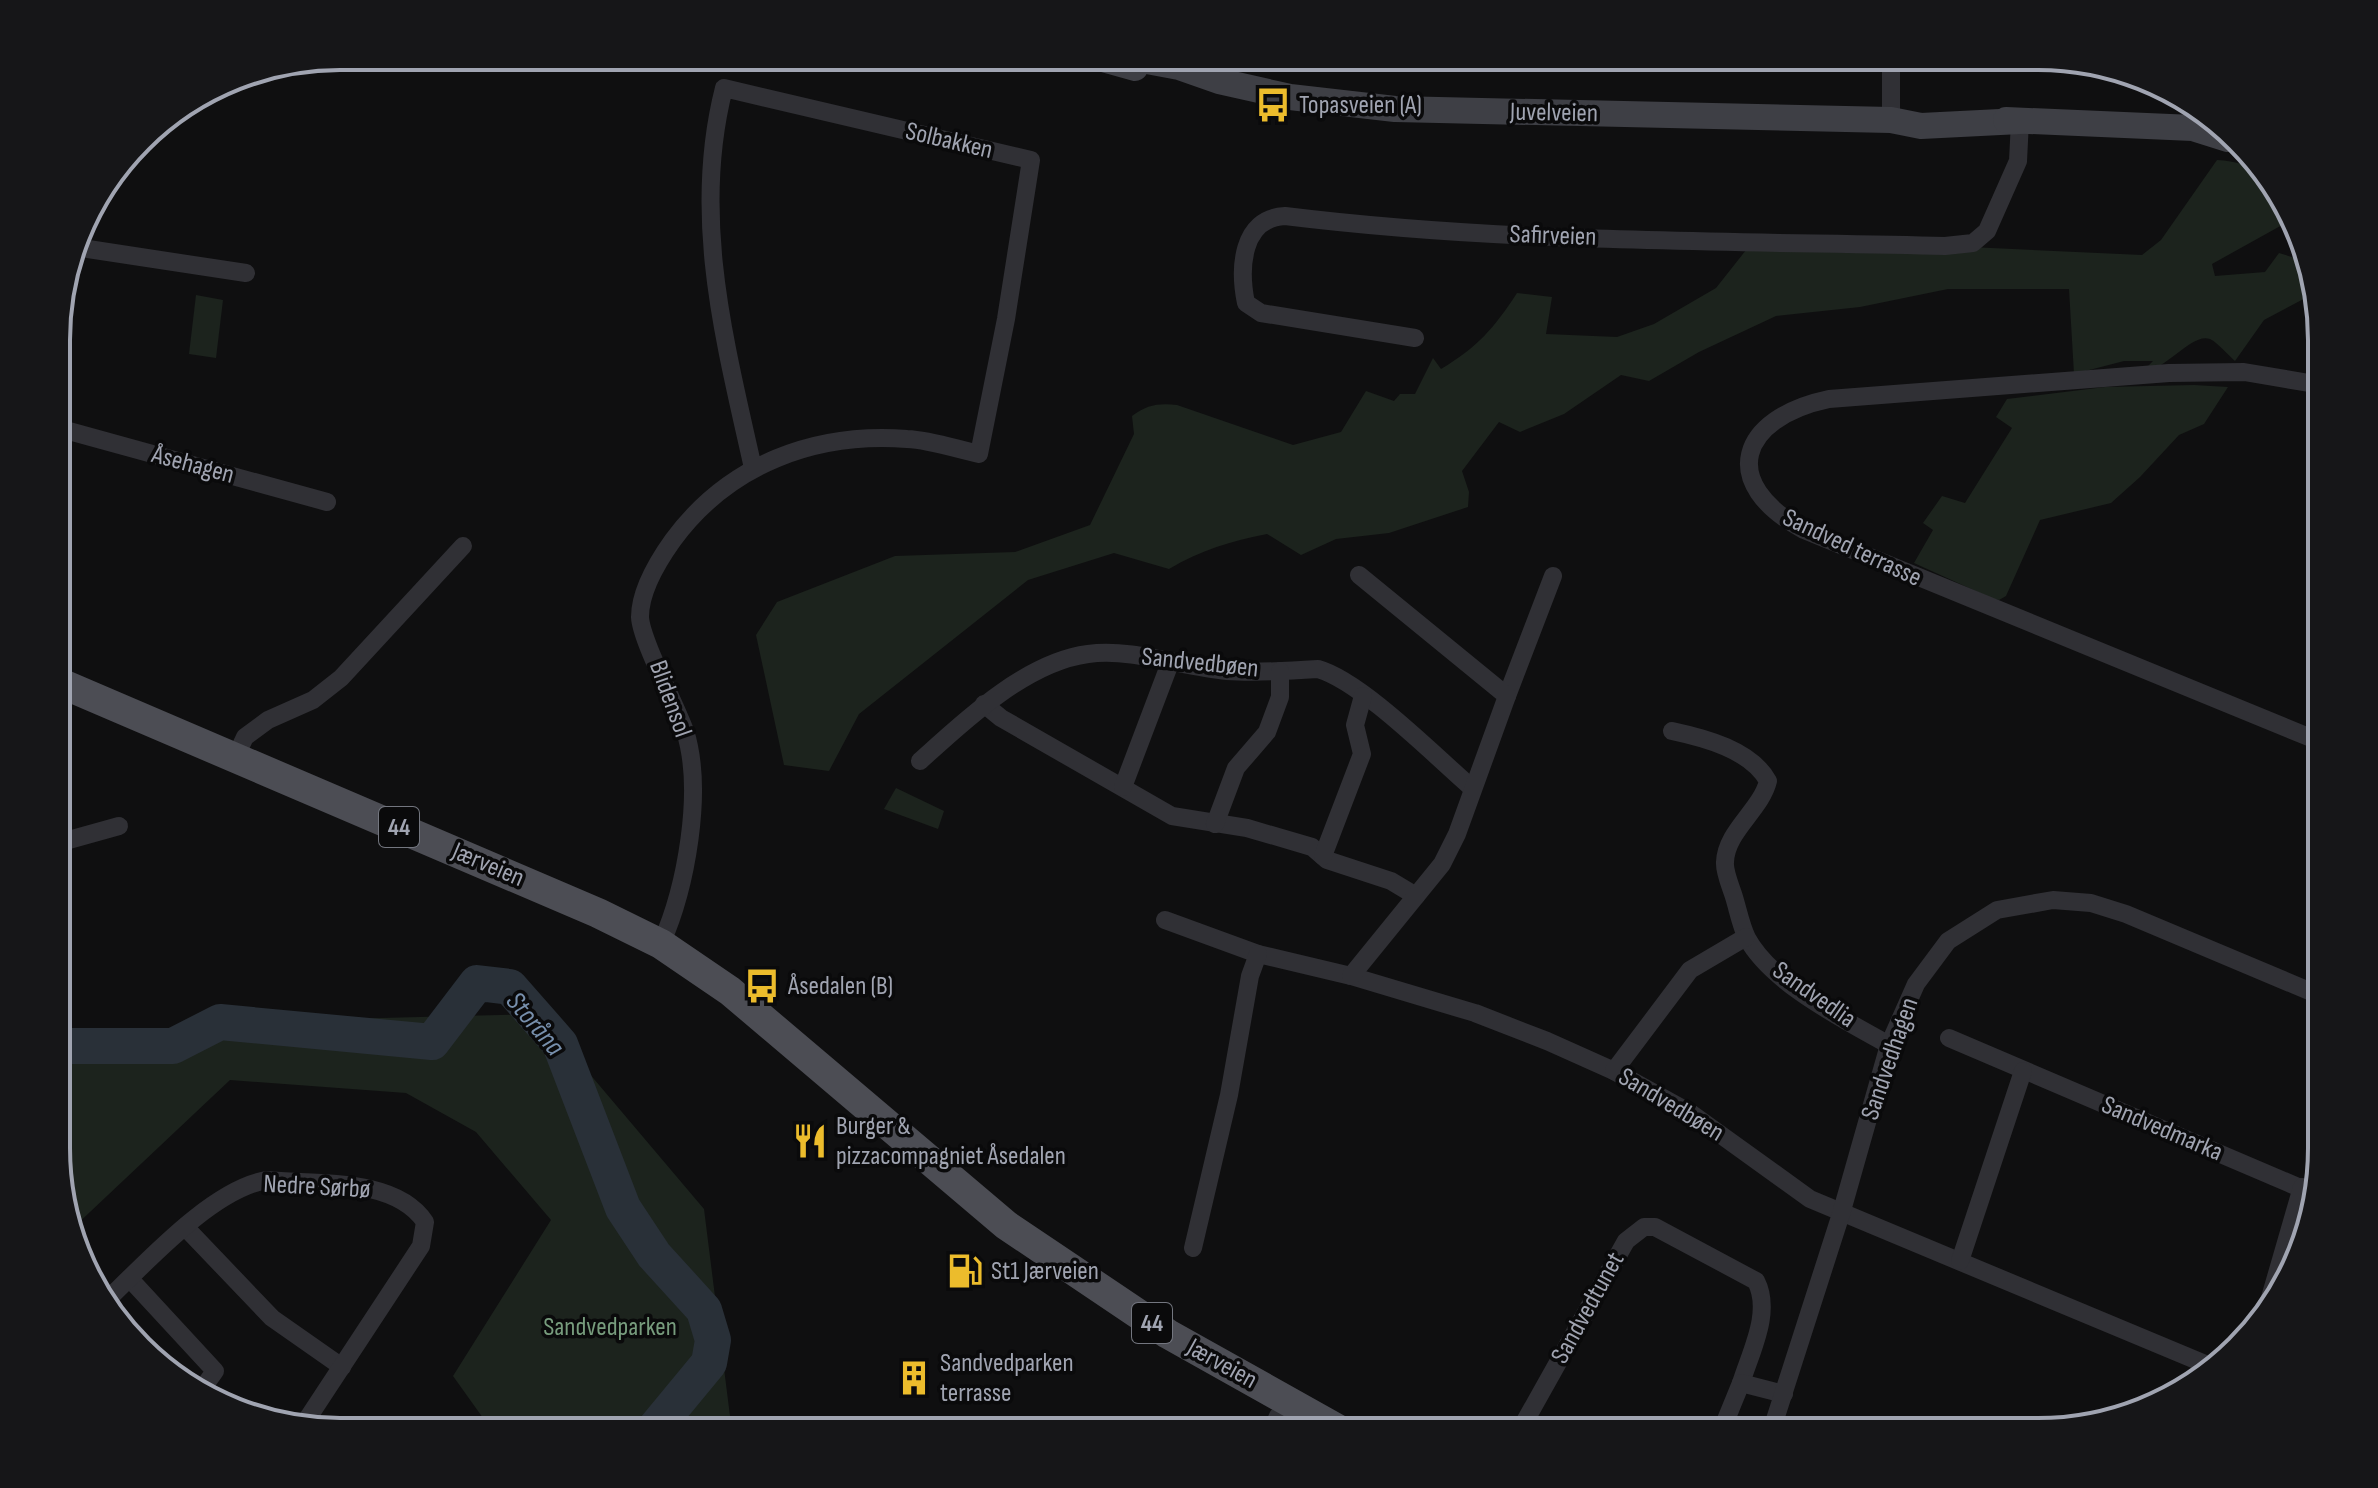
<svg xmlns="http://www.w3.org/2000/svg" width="2378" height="1488" viewBox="0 0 2378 1488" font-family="'Sofia Sans Condensed',sans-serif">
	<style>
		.green { fill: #1c231d }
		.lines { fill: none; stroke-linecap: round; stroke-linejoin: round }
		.river { stroke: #293038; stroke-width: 36 }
		.street { stroke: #303035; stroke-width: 18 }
		.secondary { stroke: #3e3f45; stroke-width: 26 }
		.primary { stroke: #4c4d54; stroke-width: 30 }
		.labels { text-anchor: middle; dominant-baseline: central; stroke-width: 7; stroke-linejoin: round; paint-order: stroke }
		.shield { fill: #0a0a0b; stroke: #73767f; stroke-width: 2 }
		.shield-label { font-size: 24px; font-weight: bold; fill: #a0a4b1 }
		.poi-label { font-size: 26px; fill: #a0a4b1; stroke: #0a0a0b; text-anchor: start }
		.street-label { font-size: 26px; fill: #a0a4b1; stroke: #0a0a0b }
		.park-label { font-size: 26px; fill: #779c7d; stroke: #0a0a0b }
		.water-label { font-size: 28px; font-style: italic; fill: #778fac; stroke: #0a0a0b }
		.rim { fill: none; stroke: #a0a4b1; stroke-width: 4 }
	</style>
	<rect width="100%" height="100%" fill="#0f0f10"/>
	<g class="green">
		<path d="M2217,160C2258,162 2279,182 2291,220L2212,264L2215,276L2265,272L2279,253L2302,260L2313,294L2264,320L2235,361C2228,355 2218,343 2210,339C2192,332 2167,370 2142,372L2153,361H2124L2074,374L2069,289H1948L1860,307L1776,316L1699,352L1649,381L1621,375L1564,414L1520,432L1499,422L1462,471L1469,492L1468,507L1389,533L1336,539L1301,555L1267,534C1231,541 1201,550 1169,569L1114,553L1028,580L859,714L829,771L784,765L756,635L777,602L895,556L1015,552L1090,525L1134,434L1132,416C1147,405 1158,403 1177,405L1293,445L1341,432L1366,391L1394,401L1400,394H1415L1433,358L1441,369C1478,347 1494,328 1517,293L1552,297L1546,334L1617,337L1654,324L1716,288L1750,245L1970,247L2142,255L2161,240Z"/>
		<path d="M196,295L223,300L216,358L189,354Z"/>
		<path d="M2194,385L2228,387L2204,424L2179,435L2140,477L2111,503L2040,520L2006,596L1999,600L1991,598L1914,563L1933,530L1923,523L1942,496L1965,503L2012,428L1996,417L2007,399L2105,387Z"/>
		<path d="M896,788L944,811L938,829L884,809Z"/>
		<path d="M539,1014L704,1209L732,1432H493L453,1376L551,1220L476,1132L406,1093L230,1080L73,1228L58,1185V1050L63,1046H130L220,1022Z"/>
	</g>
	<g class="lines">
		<path class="river" d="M58,1049L63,1046H173L220,1022L432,1042L477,983L510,987L560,1044L623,1208L654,1255L704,1310L713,1340L709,1363L652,1432"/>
		<g class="street">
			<path d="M1891,56V120"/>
			<path d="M75,247L246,273"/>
			<path d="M1415,338L1261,313L1246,303C1239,269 1241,218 1285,216C1504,243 1725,241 1945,246L1973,243L1987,231L2018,161L2020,121"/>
			<path d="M2321,385L2244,372L2169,373L1829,399C1739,418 1717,483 1804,530L2321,742"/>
			<path d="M58,428L327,502"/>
			<path d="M1507,696L1553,576"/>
			<path d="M984,704L1001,718L1172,816L1247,828L1312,847L1327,860L1391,881L1416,896"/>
			<path d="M1672,731C1705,738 1751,750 1768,781C1761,810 1726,831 1725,862C1724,872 1731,887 1734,897C1738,910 1741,926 1747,938C1772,984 1845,1020 1889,1045"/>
			<path d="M236,756L245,737L268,720L313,700L341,678L463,546"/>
			<path d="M920,761C964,721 1026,662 1088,654C1133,648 1182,667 1227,671C1257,673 1288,671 1318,669C1361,681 1435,756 1472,788"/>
			<path d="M1123,787L1170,663"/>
			<path d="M1215,824L1236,768L1267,732L1280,697V671"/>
			<path d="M58,843L119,826"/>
			<path d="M1323,856L1362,754L1355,725L1363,696"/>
			<path d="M1165,920L1258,954L1351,976L1475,1013L1547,1041L1614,1071L1692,1114L1810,1199L2210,1366"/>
			<path d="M661,944C686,888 704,791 685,731C676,705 641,640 640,617C640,591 658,561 673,540C729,464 815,432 907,439C931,440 956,449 979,454L1006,319L1031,160L724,88C691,217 725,342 753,468"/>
			<path d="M1351,976L1442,864L1457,834L1507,696L1359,575"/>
			<path d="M1949,1038L2312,1193"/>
			<path d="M1614,1071L1690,970L1746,937"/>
			<path d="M186,1228L272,1318L342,1367"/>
			<path d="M1193,1248L1229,1095L1250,976L1258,954"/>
			<path d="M1960,1261L2023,1071"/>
			<path d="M130,1279L215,1371L200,1392"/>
			<path d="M105,1302C145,1264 212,1189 267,1180C317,1185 395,1177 425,1222L421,1246L302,1427"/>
			<path d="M2265,1315L2302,1187"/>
			<path d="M1271,1432L1278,1416L1305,1411L1304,1432"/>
			<path d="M1519,1432L1626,1241L1644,1227H1655L1756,1281C1772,1312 1751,1351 1741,1383"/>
			<path d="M1721,1432L1741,1383L1784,1394"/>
			<path d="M1771,1432L1841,1214L1889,1045L1916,984L1948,941L1997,910L2053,900L2091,903L2126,914L2321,996"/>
		</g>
		<g class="secondary">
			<path d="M1092,56L1135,68"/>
			<path d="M1120,56L1179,67L1219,81L1290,97L1395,109L1891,120L1921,126L2020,121"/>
			<path d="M2006,120L2193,128L2228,139"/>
		</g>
		<path class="primary" d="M58,682L598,913L661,944L730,991L1006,1225L1168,1334L1343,1432"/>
	</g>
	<defs>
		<g id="bus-bare" transform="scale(2.76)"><path d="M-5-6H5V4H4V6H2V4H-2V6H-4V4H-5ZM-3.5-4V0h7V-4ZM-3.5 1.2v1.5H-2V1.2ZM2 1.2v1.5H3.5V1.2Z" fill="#ecbc2c" stroke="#0a0a0b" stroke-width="2.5" paint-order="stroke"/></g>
		<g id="restaurant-bare" transform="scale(2.76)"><path d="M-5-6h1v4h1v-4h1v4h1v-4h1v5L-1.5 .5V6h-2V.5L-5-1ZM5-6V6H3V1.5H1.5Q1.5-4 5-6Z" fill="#ecbc2c" stroke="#0a0a0b" stroke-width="2.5" paint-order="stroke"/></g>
		<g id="fuel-bare" transform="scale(2.76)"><path d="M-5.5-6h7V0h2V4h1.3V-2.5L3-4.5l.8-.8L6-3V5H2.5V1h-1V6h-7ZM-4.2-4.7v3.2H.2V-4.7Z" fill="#ecbc2c" stroke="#0a0a0b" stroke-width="2.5" paint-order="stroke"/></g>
		<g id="building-bare" transform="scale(2.76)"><path d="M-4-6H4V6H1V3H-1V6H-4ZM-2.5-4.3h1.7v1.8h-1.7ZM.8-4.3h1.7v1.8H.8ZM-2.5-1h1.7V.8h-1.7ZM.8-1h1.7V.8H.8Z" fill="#ecbc2c" stroke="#0a0a0b" stroke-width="2.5" paint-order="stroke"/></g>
	</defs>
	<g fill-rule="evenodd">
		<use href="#bus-bare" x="1273" y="105"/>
		<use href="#bus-bare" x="762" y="986"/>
		<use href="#restaurant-bare" x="810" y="1141"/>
		<use href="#fuel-bare" x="965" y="1271"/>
		<use href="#building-bare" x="914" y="1378"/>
	</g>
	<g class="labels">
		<g class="shield">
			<rect x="379" y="807" width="40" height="40" rx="6"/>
			<rect x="1132" y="1303" width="40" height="40" rx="6"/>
		</g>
		<g class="shield-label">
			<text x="399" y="827">44</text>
			<text x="1152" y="1323">44</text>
		</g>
		<g class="poi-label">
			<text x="1299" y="105">Topasveien (A)</text>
			<text x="788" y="986">Åsedalen (B)</text>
			<text x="836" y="1126">Burger &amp;<tspan x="836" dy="30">pizzacompagniet Åsedalen</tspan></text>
			<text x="991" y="1271">St1 Jærveien</text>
			<text x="940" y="1363">Sandvedparken<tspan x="940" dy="30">terrasse</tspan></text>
		</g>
		<g class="street-label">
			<text transform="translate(1554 113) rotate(1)">Juvelveien</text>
			<text transform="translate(949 141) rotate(13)">Solbakken</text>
			<text transform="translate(1553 236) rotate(2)">Safirveien</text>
			<text transform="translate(193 465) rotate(15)">Åsehagen</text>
			<text transform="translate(1852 548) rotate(25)">Sandved terrasse</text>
			<text transform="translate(1200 663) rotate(6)">Sandvedbøen</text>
			<text transform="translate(670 699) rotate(70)">Blidensol</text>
			<text transform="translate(488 865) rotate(23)">Jærveien</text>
			<text transform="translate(1814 995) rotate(35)">Sandvedlia</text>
			<text transform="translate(1890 1059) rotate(-71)">Sandvedhagen</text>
			<text transform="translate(1671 1105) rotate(31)">Sandvedbøen</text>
			<text transform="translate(2162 1129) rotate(23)">Sandvedmarka</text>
			<text transform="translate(317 1187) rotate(3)">Nedre Sørbø</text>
			<text transform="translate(1588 1308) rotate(-61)">Sandvedtunet</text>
			<text transform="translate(1222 1364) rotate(29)">Jærveien</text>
		</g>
		<g class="park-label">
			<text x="610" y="1327">Sandvedparken</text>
		</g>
		<g class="water-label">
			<text transform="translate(535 1024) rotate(50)">Storåna</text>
		</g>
	</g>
	<path d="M0 0H2378V1488H0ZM340 70H2038A270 270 0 0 1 2308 340V1148A270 270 0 0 1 2038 1418H340A270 270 0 0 1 70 1148V340A270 270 0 0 1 340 70Z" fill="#161618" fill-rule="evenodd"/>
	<path class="rim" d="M340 70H2038A270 270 0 0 1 2308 340V1148A270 270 0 0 1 2038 1418H340A270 270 0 0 1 70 1148V340A270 270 0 0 1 340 70Z"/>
</svg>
